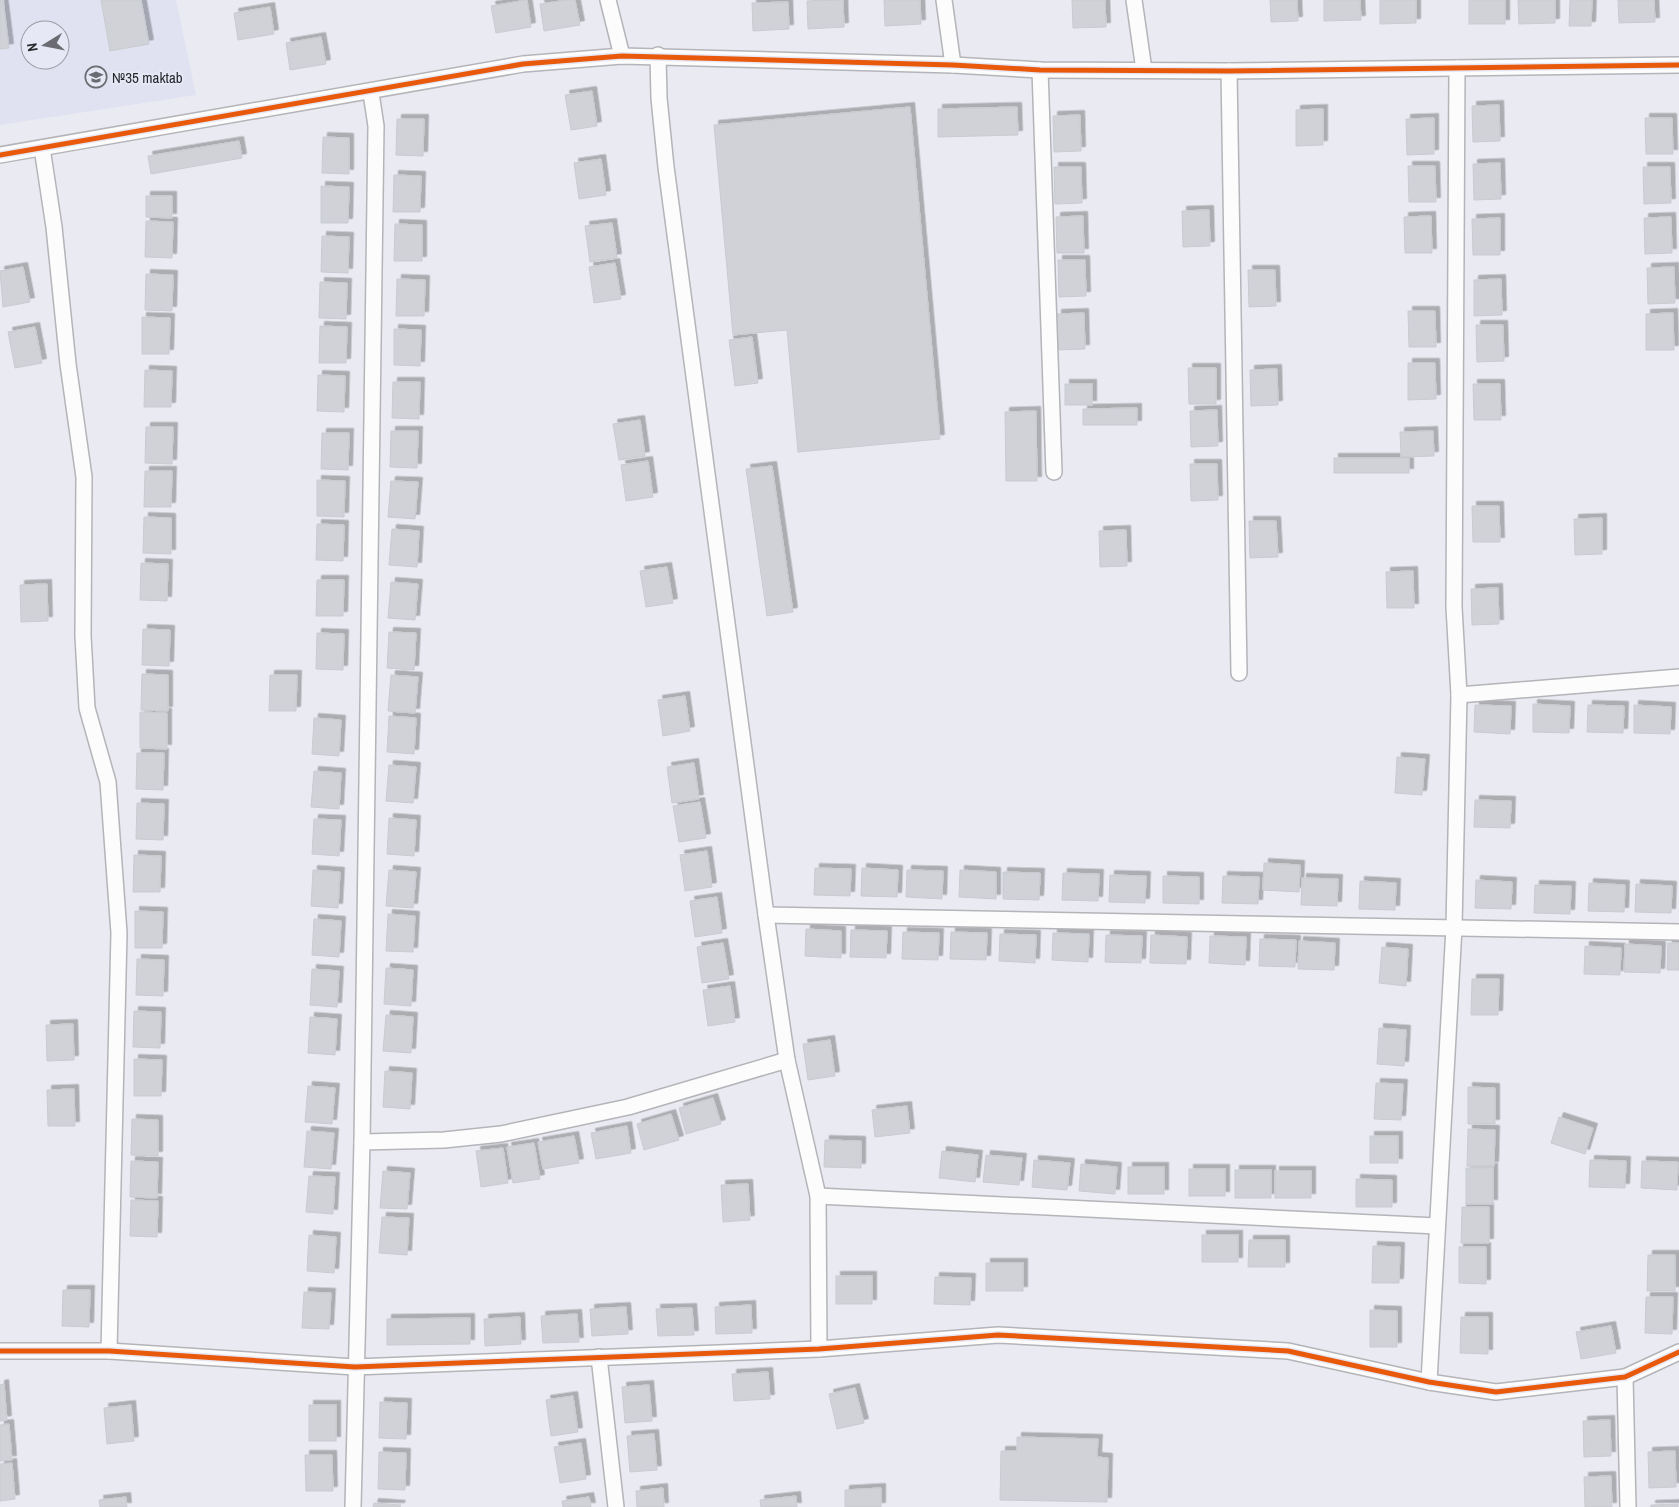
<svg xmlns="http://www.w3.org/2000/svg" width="1679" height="1507" viewBox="0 0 1679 1507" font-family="'Archivo Narrow',sans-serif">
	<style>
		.built { fill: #e0e2f1; fill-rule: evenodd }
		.building { fill: #d0d2d7; stroke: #c8cbd0; filter: url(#shadow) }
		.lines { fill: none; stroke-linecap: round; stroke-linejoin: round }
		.minor-casing { stroke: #b4b4b9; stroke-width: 18 }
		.minor { stroke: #fcfcfd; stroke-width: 15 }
		.cycleway-casing { stroke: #e6e8f5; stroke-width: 8 }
		.cycleway { stroke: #e8590c; stroke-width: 5 }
		.labels { text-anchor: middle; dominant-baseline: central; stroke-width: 4; stroke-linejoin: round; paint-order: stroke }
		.poi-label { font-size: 15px; fill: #26272c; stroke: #e6e8f5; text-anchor: start }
	</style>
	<defs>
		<filter id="shadow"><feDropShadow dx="4.5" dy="-4.5" stdDeviation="0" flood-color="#0004"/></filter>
	</defs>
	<rect width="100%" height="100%" fill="#eaebf2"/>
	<path class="built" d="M0,0H176L196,95L0,125ZM30,30H60V60H30Z"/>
	<g class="building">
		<path d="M0,0H3L9,48L0,49Z"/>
		<path d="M101,0H141L149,44L110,51Z"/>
		<path d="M527,0L531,27L496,33L491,6Z"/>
		<path d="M567,0H575L580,25L544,31L540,4Z"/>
		<path d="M843,0L844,27L808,29L807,1Z"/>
		<path d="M884,0H920L921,24L885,26Z"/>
		<path d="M1072,0H1105L1106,27L1073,28Z"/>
		<path d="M1270,0H1297L1298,21L1271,22Z"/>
		<path d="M1324,0H1360L1361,20L1324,21Z"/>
		<path d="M1380,0H1416V23L1380,24Z"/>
		<rect x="1469" y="0" width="36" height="24"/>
		<path d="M1518,0H1555V23L1519,24Z"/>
		<path d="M1570,0H1592L1591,26H1569Z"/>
		<path d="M1618,0H1654L1655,22L1619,23Z"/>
		<path d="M788,2L789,29L753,31L752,3Z"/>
		<path d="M270,7L274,34L238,40L234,13Z"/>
		<path d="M321,37L326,64L290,70L286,43Z"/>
		<path d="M592,91L597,126L571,130L565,95Z"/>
		<path d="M1499,105L1500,141L1473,142L1472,106Z"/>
		<path d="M910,107L940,439L798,452L787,330L733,335L714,125Z"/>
		<path d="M1017,107L1018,135L938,137V109Z"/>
		<path d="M1323,109V145L1296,146V110Z"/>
		<path d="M1080,115L1081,151L1054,152L1053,116Z"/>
		<path d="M1434,118V154L1407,155L1406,119Z"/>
		<path d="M1645,118H1672L1673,154H1646Z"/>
		<path d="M397,119H424L423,156L396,155Z"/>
		<path d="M323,137L349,138V174L322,173Z"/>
		<path d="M239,141L242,158L151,174L148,156Z"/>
		<path d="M601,159L606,195L579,199L574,163Z"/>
		<path d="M1500,163L1501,199L1474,200L1473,164Z"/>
		<path d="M1408,166H1435L1436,202H1409Z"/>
		<path d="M1054,167H1081L1082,203L1055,204Z"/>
		<path d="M1643,167H1670L1671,203L1644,204Z"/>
		<path d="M394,175L421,176L420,212H393Z"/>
		<path d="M321,186L349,187L348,223H321Z"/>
		<path d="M146,196H172V218L146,217Z"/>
		<path d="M1209,210L1210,246L1183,247L1182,211Z"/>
		<path d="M1083,216L1084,253H1057L1056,217Z"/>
		<path d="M1431,216L1432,253H1405L1404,217Z"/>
		<path d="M1671,217L1672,253L1645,254L1644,218Z"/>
		<path d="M1500,218V255H1473L1472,219Z"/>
		<path d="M146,221L173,222L172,258L145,257Z"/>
		<path d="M612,223L617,258L590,262L585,226Z"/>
		<path d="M395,224L422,225V261H394Z"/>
		<path d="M322,236L349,237L348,273L321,272Z"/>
		<path d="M1058,260H1085L1086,296L1059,297Z"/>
		<path d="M615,263L621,299L594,303L589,267Z"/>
		<path d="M23,267L30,302L3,307L0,271Z"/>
		<path d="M1674,267L1675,303L1648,304L1647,268Z"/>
		<path d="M1248,270H1275L1276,306L1249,307Z"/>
		<path d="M146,274L173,275L172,311L145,310Z"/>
		<path d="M397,279L425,280L424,316H396Z"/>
		<path d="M1501,279L1502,315L1474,316V280Z"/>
		<path d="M320,282L347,283L346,319L319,318Z"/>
		<path d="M1408,311H1435L1436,347H1409Z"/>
		<path d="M1084,313L1085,349L1058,350L1057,314Z"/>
		<path d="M1673,313L1674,350H1646V314Z"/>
		<path d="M142,317L170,318L169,354H142Z"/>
		<path d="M1476,325H1503L1504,361L1477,362Z"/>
		<path d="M320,326L347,327L346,363H319Z"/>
		<path d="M35,327L42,363L15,368L8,332Z"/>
		<path d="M394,329L421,330L420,366L394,365Z"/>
		<path d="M752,337L758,383L735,386L729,340Z"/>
		<path d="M1408,363H1435L1436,399L1408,400Z"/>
		<path d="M1188,368H1216V404H1189Z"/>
		<path d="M1277,369L1278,405L1251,406L1250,370Z"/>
		<path d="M145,370L172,371L171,407H144Z"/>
		<path d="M318,375L345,376L344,412L317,411Z"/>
		<path d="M393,382H420L419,419L392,418Z"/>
		<rect x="1065" y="384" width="27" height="21"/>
		<path d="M1473,384H1500L1501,420H1474Z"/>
		<path d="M1137,408V425H1083V409Z"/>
		<path d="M1217,410L1218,446L1191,447L1190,411Z"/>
		<path d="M1036,411L1037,481H1006L1005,412Z"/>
		<path d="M640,420L645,456L619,460L613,424Z"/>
		<path d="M146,427H173L172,464L145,463Z"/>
		<path d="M391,431H418L417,468L390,467Z"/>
		<path d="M1433,431L1434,456L1401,457L1400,432Z"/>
		<path d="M322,433H349L348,470L321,469Z"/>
		<rect x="1334" y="458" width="75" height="15"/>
		<path d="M648,461L653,497L626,501L621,465Z"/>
		<path d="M1190,464H1217L1218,500L1191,501Z"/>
		<path d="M772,466L793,612L767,616L746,469Z"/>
		<path d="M145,471H172L171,507H144Z"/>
		<path d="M317,480L345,481L344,517L317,516Z"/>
		<path d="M391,481L418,482L415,519L388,517Z"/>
		<path d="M1472,506H1499L1500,542H1473Z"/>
		<path d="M144,517L171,518V554L143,553Z"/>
		<path d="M1602,518V554L1575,555L1574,519Z"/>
		<path d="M1249,521H1276L1278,557L1250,558Z"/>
		<path d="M317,524L344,525L343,561L316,560Z"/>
		<path d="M392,529L419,531L417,567L389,565Z"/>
		<path d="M1126,530L1127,566L1100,567L1099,531Z"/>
		<path d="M141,563L168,564L167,601L140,600Z"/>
		<path d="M667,567L673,603L646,607L640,571Z"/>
		<path d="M1413,571L1414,608H1387L1386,572Z"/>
		<path d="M317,580H344L343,616H316Z"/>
		<path d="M391,582L418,584L415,620L388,618Z"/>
		<path d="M47,584L48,621L21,622L20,585Z"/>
		<path d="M1498,588L1499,624L1472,625L1471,589Z"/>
		<path d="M143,629L170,630L169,666L142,665Z"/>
		<path d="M389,632L416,633L414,670L387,668Z"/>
		<path d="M317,633L344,634L343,670L316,669Z"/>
		<path d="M142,674L168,675V711L141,710Z"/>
		<path d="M270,675H297L296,711H269Z"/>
		<path d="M391,675L418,677L415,713L388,711Z"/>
		<path d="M685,696L690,731L663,736L658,700Z"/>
		<path d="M1533,704L1570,706L1569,733L1533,732Z"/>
		<path d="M1475,705L1511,706L1510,734L1474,732Z"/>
		<path d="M1588,705L1624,706L1623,733L1587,732Z"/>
		<path d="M1634,705L1671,707L1670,734L1634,733Z"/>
		<path d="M140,712L167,713V749L140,748Z"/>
		<path d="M389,716L416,718L414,754L387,752Z"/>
		<path d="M314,718L341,720L339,756L312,754Z"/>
		<path d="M137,753H164L163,790L136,789Z"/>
		<path d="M1397,757L1425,759L1422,795L1395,793Z"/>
		<path d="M694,763L699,799L672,803L667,767Z"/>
		<path d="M389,765L416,767L413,803L386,801Z"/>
		<path d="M314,771L341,773L339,809L311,807Z"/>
		<path d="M1475,800L1511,801L1510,828L1474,827Z"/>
		<path d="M700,802L706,838L679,842L673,806Z"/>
		<path d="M137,803L164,804L163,840L136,839Z"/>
		<path d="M389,818L416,820L414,856L387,854Z"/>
		<path d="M314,819L341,820L339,856L312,854Z"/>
		<path d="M707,851L712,887L685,891L680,855Z"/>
		<path d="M134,855L161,856L160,892H133Z"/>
		<path d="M1264,863L1300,865L1299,892L1263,890Z"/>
		<path d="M815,868L851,869L850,896L814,895Z"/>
		<path d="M862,868L898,870L897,897L861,896Z"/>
		<path d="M313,870L340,872L338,908L311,906Z"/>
		<path d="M389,870L416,872L413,908L386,906Z"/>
		<path d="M907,870L943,871L942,899L906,897Z"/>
		<path d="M960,870L996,872V899L959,897Z"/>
		<path d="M1003,872L1040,873L1039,900L1003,899Z"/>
		<path d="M1063,873L1099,874L1098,901L1062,900Z"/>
		<path d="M1110,875L1146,876L1145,903L1109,902Z"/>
		<path d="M1163,876L1199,877V904L1163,903Z"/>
		<path d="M1223,876L1259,877L1258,904L1222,903Z"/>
		<path d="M1302,878L1338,879L1337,906L1301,905Z"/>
		<path d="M1476,880L1512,882L1511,909L1475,908Z"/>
		<path d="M1360,881L1396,883L1395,910L1359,909Z"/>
		<path d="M1589,883L1625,885L1624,912L1588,911Z"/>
		<path d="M1636,884L1672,886L1671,913L1635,912Z"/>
		<path d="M1535,885L1571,886L1570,914L1534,913Z"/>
		<path d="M717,897L722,933L695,937L690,901Z"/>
		<path d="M135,911L163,912L162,948H135Z"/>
		<path d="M388,914L415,916L413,952L386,951Z"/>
		<path d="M314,919L341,921L339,957L312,955Z"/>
		<path d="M806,929L841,931V958L805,956Z"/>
		<path d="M851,930L887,931L886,958L850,957Z"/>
		<path d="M903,932L939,933L938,960L902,959Z"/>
		<path d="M951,932L987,933L986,960L950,959Z"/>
		<path d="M1053,933L1089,934L1088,962L1052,960Z"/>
		<path d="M1000,934L1036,935L1035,963L999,961Z"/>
		<path d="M1106,935L1142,936L1141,963L1105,962Z"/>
		<path d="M1151,935L1187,937L1186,964L1150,963Z"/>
		<path d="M1210,936L1246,937L1245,965L1209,963Z"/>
		<path d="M1260,939L1296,940L1295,967L1259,966Z"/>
		<path d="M1299,941L1335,943L1334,970L1298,969Z"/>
		<path d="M723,943L729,979L702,983L697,947Z"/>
		<path d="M1668,943H1679V970H1667Z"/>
		<path d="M1625,944L1661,946L1660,973L1624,972Z"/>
		<path d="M1585,946L1621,948L1620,975L1584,974Z"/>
		<path d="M1382,947L1408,949L1406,986L1379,983Z"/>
		<path d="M137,959L164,960L163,996L136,995Z"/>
		<path d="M386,968L413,970L411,1006L384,1004Z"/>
		<path d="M312,969L339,971L337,1007L310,1005Z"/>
		<path d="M1472,979H1499L1498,1015H1471Z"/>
		<path d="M730,986L735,1022L708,1026L703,990Z"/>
		<path d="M134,1011L161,1012L160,1048L133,1047Z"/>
		<path d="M386,1015L413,1017L411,1053L383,1051Z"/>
		<path d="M310,1017L337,1019L335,1055L308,1053Z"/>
		<path d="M73,1024L74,1060L47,1061L46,1025Z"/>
		<path d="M1379,1028L1406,1030L1404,1066L1377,1064Z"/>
		<path d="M830,1040L835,1076L808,1080L803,1044Z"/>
		<path d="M134,1059L162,1060L161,1096H134Z"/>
		<path d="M385,1071L412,1073L410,1109L383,1107Z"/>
		<path d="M1376,1083L1403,1084L1401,1120L1374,1119Z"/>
		<path d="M308,1086L335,1088L332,1124L305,1122Z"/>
		<path d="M1468,1087L1495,1088V1124H1468Z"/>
		<path d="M74,1089L75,1126H48L47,1090Z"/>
		<path d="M713,1098L721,1124L686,1134L679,1108Z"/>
		<path d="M907,1106L910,1133L875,1137L872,1110Z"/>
		<path d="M671,1114L679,1140L644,1150L637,1124Z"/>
		<path d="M1559,1117L1593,1128L1585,1154L1551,1143Z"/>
		<path d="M132,1119L158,1120V1156L131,1155Z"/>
		<path d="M627,1126L631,1153L596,1159L591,1133Z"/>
		<path d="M1468,1129L1495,1130L1494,1166H1467Z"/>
		<path d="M307,1131L334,1133L331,1169L304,1167Z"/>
		<path d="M574,1136L579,1163L543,1169L538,1142Z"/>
		<rect x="1370" y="1136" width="28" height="27"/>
		<path d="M825,1140L861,1141V1168L824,1167Z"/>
		<path d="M534,1143L540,1179L513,1183L507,1147Z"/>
		<path d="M503,1148L508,1183L481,1187L476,1151Z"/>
		<path d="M942,1151L978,1155L975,1182L939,1178Z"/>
		<path d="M986,1155L1022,1158L1019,1185L983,1182Z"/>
		<path d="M1034,1160L1070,1163L1067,1190L1032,1187Z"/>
		<path d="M1590,1160L1626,1161L1625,1188L1589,1187Z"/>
		<path d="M131,1161L158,1162L157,1198L130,1197Z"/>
		<path d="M1642,1161L1678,1162L1677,1190L1641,1188Z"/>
		<path d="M1081,1164L1117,1167L1115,1194L1079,1191Z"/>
		<rect x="1128" y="1167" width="36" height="27"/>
		<rect x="1466" y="1168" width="27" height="36"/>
		<rect x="1189" y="1169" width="36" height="27"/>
		<rect x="1235" y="1170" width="36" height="28"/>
		<path d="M383,1171L410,1173L407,1209L380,1208Z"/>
		<rect x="1275" y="1171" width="36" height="27"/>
		<path d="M309,1176L335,1177L333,1214L306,1212Z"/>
		<path d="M1356,1179L1392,1180V1207H1356Z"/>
		<path d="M748,1184L750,1220L723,1222L721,1185Z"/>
		<path d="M131,1200L158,1201L157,1237L130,1236Z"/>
		<path d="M1462,1207H1489V1243H1461Z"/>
		<path d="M382,1217L409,1218L407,1255L379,1253Z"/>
		<path d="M309,1235L336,1237L334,1273L307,1271Z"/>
		<rect x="1202" y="1235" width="36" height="27"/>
		<path d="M1249,1240H1285V1267H1248Z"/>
		<path d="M1373,1246L1400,1247L1399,1283H1372Z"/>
		<path d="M1459,1247H1486V1284L1459,1283Z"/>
		<path d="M1648,1255H1675V1291H1647Z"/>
		<rect x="986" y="1263" width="37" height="28"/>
		<rect x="836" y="1276" width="36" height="28"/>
		<path d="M935,1277L971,1278L970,1305L934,1304Z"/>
		<path d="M63,1290H90L89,1327L62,1326Z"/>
		<path d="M304,1292L331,1293L329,1329L302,1328Z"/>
		<path d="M1646,1297H1673L1672,1334L1645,1333Z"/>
		<path d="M751,1305L752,1333L716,1334L715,1307Z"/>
		<path d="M626,1307L628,1334L592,1336L590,1309Z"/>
		<path d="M692,1308L694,1335L658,1336L656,1309Z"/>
		<path d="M1370,1310L1397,1311V1347H1370Z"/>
		<path d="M577,1314L579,1342L543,1343L541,1316Z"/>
		<path d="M520,1317L521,1344L485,1346L484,1319Z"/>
		<path d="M1461,1317H1488V1354L1460,1353Z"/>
		<path d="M470,1318V1344L387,1345V1319Z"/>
		<path d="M1611,1326L1616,1353L1581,1359L1576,1332Z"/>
		<path d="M768,1372L770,1399L734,1401L732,1374Z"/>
		<path d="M4,1384L7,1420L0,1421V1385Z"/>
		<path d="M649,1385L652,1421L625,1423L622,1387Z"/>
		<path d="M855,1388L864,1423L837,1429L829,1394Z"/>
		<path d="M573,1396L578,1432L551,1436L546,1400Z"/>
		<path d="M380,1402L407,1403L406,1439L379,1438Z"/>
		<path d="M131,1405L134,1441L107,1444L104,1408Z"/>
		<rect x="309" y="1405" width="27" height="36"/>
		<path d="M1610,1420L1611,1456L1584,1457L1583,1421Z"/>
		<path d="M9,1424L12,1460L0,1461V1425Z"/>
		<path d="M654,1434L657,1470L630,1472L627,1436Z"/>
		<path d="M1017,1437L1098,1439L1097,1457L1108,1458L1107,1502L1000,1500L1001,1451H1017Z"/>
		<path d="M581,1443L586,1479L560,1483L554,1447Z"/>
		<path d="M1675,1451L1676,1487L1649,1488L1648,1452Z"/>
		<path d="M379,1452L406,1453L405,1490L378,1489Z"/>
		<path d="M305,1455H332L333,1491H306Z"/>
		<path d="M12,1463L15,1499L0,1501V1464Z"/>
		<path d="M1611,1476L1612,1507H1585L1584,1477Z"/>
		<path d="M663,1488L664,1507H637L636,1491Z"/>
		<path d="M881,1488V1507H845V1490Z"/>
		<path d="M796,1496L797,1507H761L760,1500Z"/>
		<path d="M126,1497L127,1507H100L99,1500Z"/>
		<path d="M589,1497L591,1507H563L562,1501Z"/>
		<path d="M374,1503L401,1505L400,1507H373Z"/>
		<path d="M1678,1504V1507H1651V1505Z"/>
	</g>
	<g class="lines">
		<g class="minor-casing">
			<g id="minor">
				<path d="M608,0L622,56"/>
				<path d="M944,0L953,65"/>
				<path d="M1134,0L1144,70"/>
				<path d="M658,55L659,98L666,167L766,915L787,1060L818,1196L819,1349"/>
				<path d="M1040,70L1054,472"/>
				<path d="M1229,71L1239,673"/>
				<path d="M42,148L54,227L68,364L84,477L83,636L87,708L108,782L119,933L109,1351"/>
				<path d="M0,155L523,64L622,56L953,65L1040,70L1229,71L1679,65"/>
				<path d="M1459,695L1679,677"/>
				<path d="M766,915L1679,932"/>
				<path d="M362,1142L444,1140L501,1134L628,1107L787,1060"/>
				<path d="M818,1196L1437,1226"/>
				<path d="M0,1351H109L355,1367L819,1349L998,1335L1288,1351L1429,1382L1496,1392L1625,1377L1679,1352"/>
				<path d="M599,1357L616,1507"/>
				<path d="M1625,1377L1628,1507"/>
				<path d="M1429,1382L1454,927L1459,695L1454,607L1457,68"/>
				<path d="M353,1507L362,1142L376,126L371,93"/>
			</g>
		</g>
		<use href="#minor" class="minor"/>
		<g class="cycleway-casing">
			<g id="cycleway">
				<path d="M0,155L523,64L622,56L953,65L1040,70L1229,71L1679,65"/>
				<path d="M0,1351H109L355,1367L819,1349L998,1335L1288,1351L1429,1382L1496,1392L1625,1377L1679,1352"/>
			</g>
		</g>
		<use href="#cycleway" class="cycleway"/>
	</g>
	<defs>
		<g id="school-ring" transform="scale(1.125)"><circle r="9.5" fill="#e6e8f5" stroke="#6b6c71" stroke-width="1.5"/><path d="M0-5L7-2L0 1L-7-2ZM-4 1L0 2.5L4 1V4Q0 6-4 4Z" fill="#6b6c71"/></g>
	</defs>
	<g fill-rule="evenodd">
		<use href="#school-ring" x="96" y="77"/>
	</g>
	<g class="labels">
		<g class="poi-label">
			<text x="112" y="77">№35 maktab</text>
		</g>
	</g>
	<g transform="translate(45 45) rotate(260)"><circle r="24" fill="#e6e8f5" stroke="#999ba5"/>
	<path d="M0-4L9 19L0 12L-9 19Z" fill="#6b6c71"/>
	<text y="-8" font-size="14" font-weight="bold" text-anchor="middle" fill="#26272c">N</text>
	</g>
</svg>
